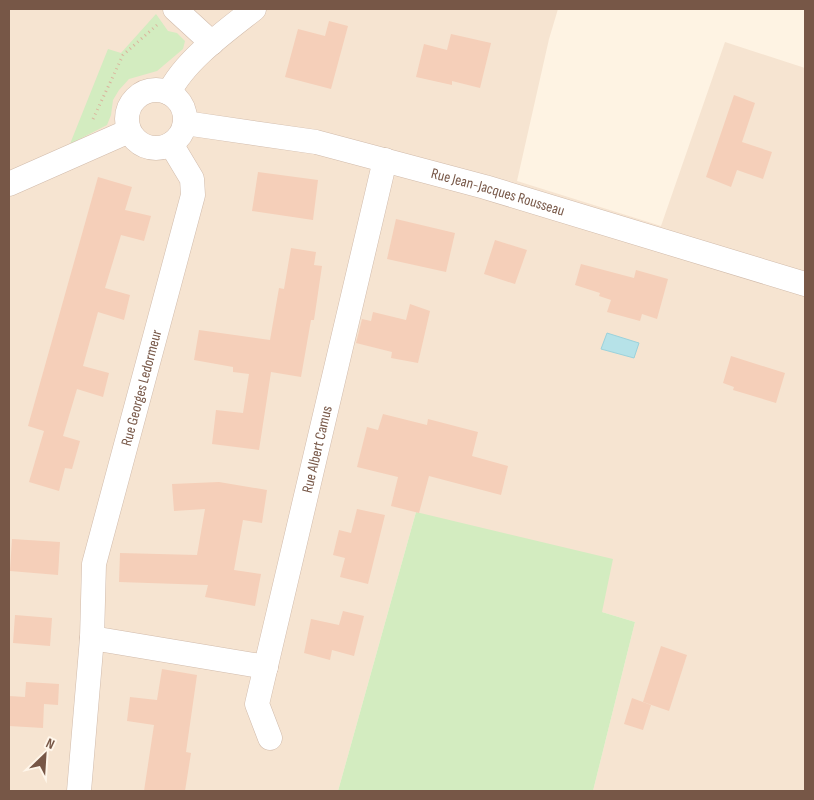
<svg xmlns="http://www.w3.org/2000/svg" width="814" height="800" viewBox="0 0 814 800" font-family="'Sofia Sans Condensed',sans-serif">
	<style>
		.residential { fill: #f6e4d1 }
		.green { fill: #d3ecc0 }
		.water { fill: #b6e2e8; stroke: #9cd2db }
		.building { fill: #f5cfb9 }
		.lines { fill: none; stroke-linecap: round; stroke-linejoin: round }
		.street-casing { stroke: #d1bbab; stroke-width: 25 }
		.path { stroke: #dab39c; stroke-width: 3; stroke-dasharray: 1 4; stroke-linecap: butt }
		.street { stroke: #fff; stroke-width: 24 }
		.labels { text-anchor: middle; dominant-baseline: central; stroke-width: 5; stroke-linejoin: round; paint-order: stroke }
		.street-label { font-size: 15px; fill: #775747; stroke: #fff6ea }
	</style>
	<rect width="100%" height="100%" fill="#fef3e3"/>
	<path class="residential" d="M9,9H558L549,39L517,181L661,226L725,42L805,68V791H593L635,622L602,612L416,512L338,791H9Z"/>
	<g class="green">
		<path d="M156,14L168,31L177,33L185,41L183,49L157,71L129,79L119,90L113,100L111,115L107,125L70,144L108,49L121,53Z"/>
		<path d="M416,512L613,559L602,612L635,622L593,791H338Z"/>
	</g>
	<path class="water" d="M607,333L639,343L634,358L601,349Z"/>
	<g class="building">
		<path d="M329,21L348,26L331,89L285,77L298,29L325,36Z"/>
		<path d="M451,34L491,43L480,88L452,81V85L416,77L424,44L447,50Z"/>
		<path d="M734,95L755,103L742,142L772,152L763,179L737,170L731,187L706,177Z"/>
		<path d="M258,172L318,180L313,220L252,211Z"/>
		<path d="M98,177L132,187L125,210L151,216L144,241L121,235L105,288L130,295L124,320L98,312L83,366L109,373L103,397L77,389L63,436L80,441L72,469L65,468L59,491L29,482L44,431L28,426Z"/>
		<path d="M396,219L455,233L446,272L387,259Z"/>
		<path d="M495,240L527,250L515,284L484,274Z"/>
		<path d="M291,248L316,252L314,265L322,266L314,320H311L301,377L271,372L259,450L212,444L216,410L243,413L249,374L233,372V367L194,360L199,330L270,340L279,288L284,289Z"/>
		<path d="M581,264L634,278L636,270L668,279L657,319L642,314L640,321L607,312L611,300L599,296L600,293L575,285Z"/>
		<path d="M410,304L430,311L418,363L391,358L392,352L356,343L362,319L371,321L373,312L406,320Z"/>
		<path d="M731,356L785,373L776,403L733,390L734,387L723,383Z"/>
		<path d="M383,414L427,425L428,419L478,432L472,456L508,466L501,495L429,476L419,513L391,506L398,477L357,467L367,427L378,430Z"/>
		<path d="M219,482L267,490L262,523L243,520L234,570L261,574L255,606L205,597L208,585L119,582L120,553L197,555L205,509L174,511L172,484Z"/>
		<path d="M357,509L385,515L368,584L340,577L345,558L333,555L339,530L351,533Z"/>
		<path d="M12,539L60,542L58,575L10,571Z"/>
		<path d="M343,611L364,616L354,656L332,650L330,660L304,653L311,619L339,625Z"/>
		<path d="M15,615L52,618L50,646L13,643Z"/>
		<path d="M661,646L687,655L669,711L643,702Z"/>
		<path d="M162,669L197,675L186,752L191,753L185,791H144L154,725L127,721L130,697L157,700Z"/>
		<path d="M26,682L59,684L58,705L44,704L43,728L9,726V696L25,697Z"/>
		<path d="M632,698L651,705L643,730L624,724Z"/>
	</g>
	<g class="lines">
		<g class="street-casing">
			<g id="street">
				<path d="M175,9L212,43"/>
				<circle cx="156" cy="119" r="29"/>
				<path d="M169,93C184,61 226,31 254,9"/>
				<path id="s1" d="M185,123L316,142L485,187L805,284"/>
				<path d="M9,184L129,131"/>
				<path d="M92,638L266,667"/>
				<path id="s2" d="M270,738L257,704L385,160"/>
				<path id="s3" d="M79,791L92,638L94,564L193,195L192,179L171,144"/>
			</g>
		</g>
		<path class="path" d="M93,119L123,55L157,25"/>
		<use href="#street" class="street"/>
	</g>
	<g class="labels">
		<g class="street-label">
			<text stroke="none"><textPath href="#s1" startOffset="321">Rue Jean-Jacques Rousseau</textPath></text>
			<text stroke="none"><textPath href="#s3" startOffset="410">Rue Georges Ledormeur</textPath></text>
			<text stroke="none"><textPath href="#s2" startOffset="298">Rue Albert Camus</textPath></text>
		</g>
	</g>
	<rect width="814" height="800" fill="none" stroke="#775747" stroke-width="20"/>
	<g transform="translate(45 755) rotate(25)" stroke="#fff6ea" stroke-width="4" paint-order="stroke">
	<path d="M0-4L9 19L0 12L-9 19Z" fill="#775747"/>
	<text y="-8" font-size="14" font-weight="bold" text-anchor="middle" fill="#775747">N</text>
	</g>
</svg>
